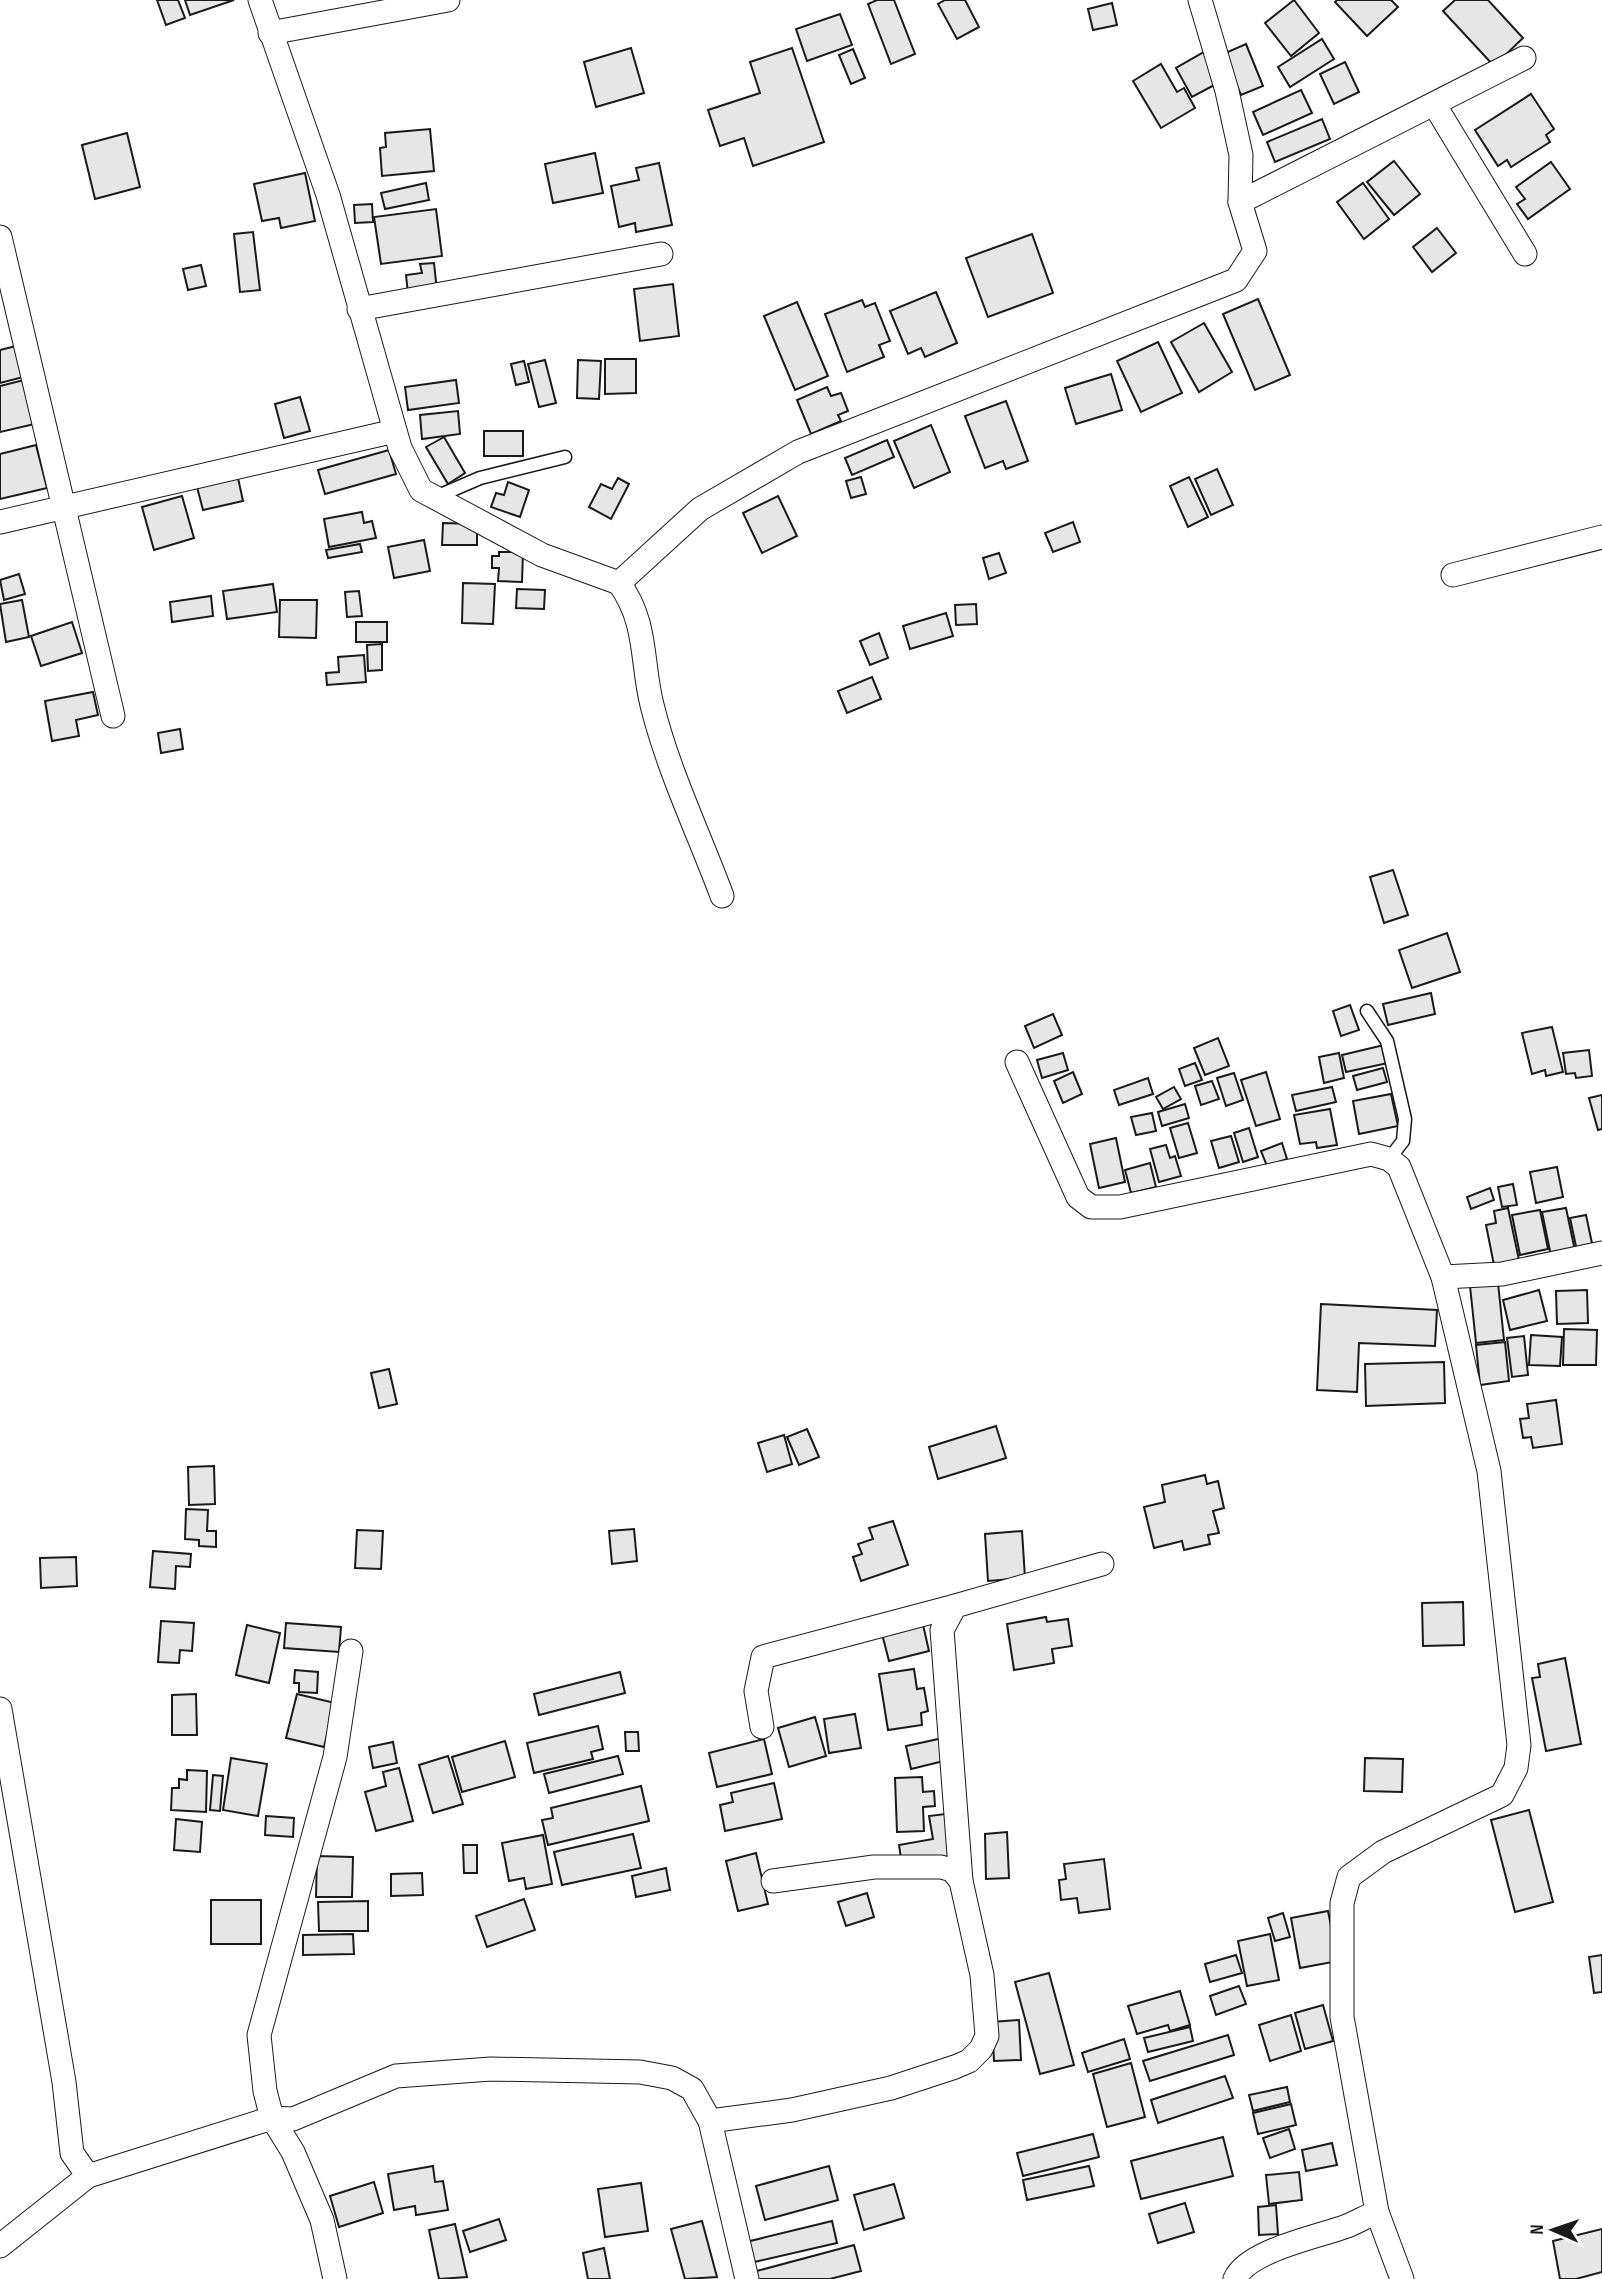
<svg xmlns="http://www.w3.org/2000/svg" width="1602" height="2279" viewBox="0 0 1602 2279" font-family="'Sofia Sans Condensed',sans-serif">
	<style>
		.building { fill: #e6e6e6; stroke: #1a1a1a; stroke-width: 2 }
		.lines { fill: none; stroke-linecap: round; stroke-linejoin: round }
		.lane-casing { stroke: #1a1a1a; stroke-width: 15 }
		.street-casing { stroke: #1a1a1a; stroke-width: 25 }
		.lane { stroke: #fff; stroke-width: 12 }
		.street { stroke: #fff; stroke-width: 23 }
	</style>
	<rect width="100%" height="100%" fill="#fff"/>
	<g class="building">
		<path d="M157,0H178L185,18L166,25Z"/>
		<path d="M185,0H234L190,15Z"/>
		<path d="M877,0H894L915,54L891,64L868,4Z"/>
		<path d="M945,0H965L979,27L957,39L938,4Z"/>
		<path d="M1294,0L1319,33L1291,56L1265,23Z"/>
		<path d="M1337,0H1391L1398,7L1367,36L1335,2Z"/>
		<path d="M1455,0H1488L1523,38L1494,66L1443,11Z"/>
		<path d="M1112,3L1117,25L1093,30L1088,9Z"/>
		<path d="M840,14L852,45L807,61L796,29Z"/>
		<path d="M1322,39L1334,59L1290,87L1278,67Z"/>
		<path d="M1246,44L1263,86L1241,95L1223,54Z"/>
		<path d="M631,48L644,93L596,107L584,62Z"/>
		<path d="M792,48L824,142L753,166L744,138L720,146L708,110L760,93L750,62Z"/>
		<path d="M853,49L865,78L851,84L839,55Z"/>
		<path d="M1204,52L1220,82L1192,97L1176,68Z"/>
		<path d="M1345,62L1359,92L1334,104L1320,74Z"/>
		<path d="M1161,64L1177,92L1184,88L1195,108L1161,128L1133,81Z"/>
		<path d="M1301,90L1312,113L1263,135L1253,112Z"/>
		<path d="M1531,94L1554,129L1546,135L1550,142L1511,167L1507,160L1498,166L1475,130Z"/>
		<path d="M1322,119L1330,139L1275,162L1267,142Z"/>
		<path d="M430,129L434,171L382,176L380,148L386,147L385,133Z"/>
		<path d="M127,133L140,187L95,199L82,145Z"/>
		<path d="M595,153L603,193L553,203L545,164Z"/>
		<path d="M1394,161L1420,194L1394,215L1367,182Z"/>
		<path d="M1551,162L1570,189L1528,219L1517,204L1525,199L1516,187Z"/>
		<path d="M659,163L672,225L636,232L635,223L619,227L611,186L639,180L636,168Z"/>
		<path d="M305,173L315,221L281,228L279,218L262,221L254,184Z"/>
		<path d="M426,183L429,200L385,209L381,193Z"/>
		<path d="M1363,183L1389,219L1364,239L1337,202Z"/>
		<path d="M372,204L373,222L355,223L354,205Z"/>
		<path d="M436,209L442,256L381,264L374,217Z"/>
		<path d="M1437,228L1456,253L1432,272L1413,247Z"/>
		<path d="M253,232L260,290L240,292L234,234Z"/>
		<path d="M1032,234L1053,293L988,317L966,258Z"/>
		<path d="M434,263L437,291L408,294L406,275L422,273L420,264Z"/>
		<path d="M201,265L206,286L188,290L183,269Z"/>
		<path d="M673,284L679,336L640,341L634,289Z"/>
		<path d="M936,292L957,343L925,357L921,348L908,354L890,311Z"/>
		<path d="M1258,299L1290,375L1255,390L1223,314Z"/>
		<path d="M862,300L865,307L875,303L890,341L879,345L884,357L847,372L825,314Z"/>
		<path d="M797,302L828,376L795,390L764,316Z"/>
		<path d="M1204,323L1232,372L1199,392L1171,342Z"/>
		<path d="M1158,342L1182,393L1141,412L1117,361Z"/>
		<path d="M24,344L31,375L0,383V350Z"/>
		<path d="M605,359H636V393L605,394Z"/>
		<path d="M545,360L556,403L539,407L528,364Z"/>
		<path d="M578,360L601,361L599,399L577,398Z"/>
		<path d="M524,361L529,382L516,385L511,364Z"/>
		<path d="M1111,374L1122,410L1076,424L1065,388Z"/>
		<path d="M28,379L39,423L0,432V386Z"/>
		<path d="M456,380L459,403L408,410L405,387Z"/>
		<path d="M827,387L831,396L841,393L848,411L838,415L841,421L811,434L797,400Z"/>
		<path d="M300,397L310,431L284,438L275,404Z"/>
		<path d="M1006,401L1028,461L1006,469L1003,461L985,468L965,416Z"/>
		<path d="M458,411L460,434L422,439L420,415Z"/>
		<path d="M931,425L950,472L914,488L894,441Z"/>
		<rect x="484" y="431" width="39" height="25"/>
		<path d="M444,437L465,473L448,484L426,447Z"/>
		<path d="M887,440L894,457L852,475L845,458Z"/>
		<path d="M36,445L47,488L0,499V454Z"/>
		<path d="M389,450L396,474L325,494L318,470Z"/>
		<path d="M1217,469L1233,505L1211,515L1195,479Z"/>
		<path d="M861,477L866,494L851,498L846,481Z"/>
		<path d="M1189,477L1208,517L1188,527L1170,486Z"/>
		<path d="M238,478L243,501L203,510L197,487Z"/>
		<path d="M618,478L629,484L611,519L589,507L601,484L612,489Z"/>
		<path d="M508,482L529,490L520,517L491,507L496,493L504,495Z"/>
		<path d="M182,496L194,538L154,550L142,507Z"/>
		<path d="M778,496L797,536L762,553L743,513Z"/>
		<path d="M362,512L364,523L372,521L376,538L329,547L324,519Z"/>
		<path d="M1073,522L1080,542L1053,552L1045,533Z"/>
		<path d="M443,523L477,524V545H442Z"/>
		<path d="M424,540L430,571L394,578L388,547Z"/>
		<path d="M360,544L362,552L328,558L326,550Z"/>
		<path d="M499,552H523L522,582L498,581L499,568H492V556H499Z"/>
		<path d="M999,553L1006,573L989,579L983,558Z"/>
		<path d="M19,574L25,594L4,600L0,580Z"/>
		<path d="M463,583L495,584L493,624L462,623Z"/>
		<path d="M273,584L277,612L227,619L223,591Z"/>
		<path d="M517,589L545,590L544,609L516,608Z"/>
		<path d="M359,591L362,616L347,617L345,592Z"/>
		<path d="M211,596L213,616L172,622L170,602Z"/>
		<path d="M22,600L29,637L6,642L0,604Z"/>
		<path d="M280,600H317L316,638L279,637Z"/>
		<path d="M976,604L977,624L956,625L955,605Z"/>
		<path d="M946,613L953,636L910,649L903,626Z"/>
		<path d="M72,622L82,653L41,666L31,636Z"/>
		<rect x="356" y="622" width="31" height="20"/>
		<path d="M879,633L888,658L870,665L860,641Z"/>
		<path d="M382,644V670L368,671L367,645Z"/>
		<path d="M364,655L366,682L327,685L326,673L339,672L338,657Z"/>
		<path d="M872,677L881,699L847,713L838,691Z"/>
		<path d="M93,692L98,715L76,720L79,736L52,741L45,701Z"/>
		<path d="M180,729L183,749L161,753L158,733Z"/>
		<path d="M1393,870L1408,915L1384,923L1370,877Z"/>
		<path d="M1447,933L1460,972L1412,988L1399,950Z"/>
		<path d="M1431,993L1435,1014L1388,1025L1383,1004Z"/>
		<path d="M1350,1005L1359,1030L1341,1036L1333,1011Z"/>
		<path d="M1053,1014L1062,1035L1034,1048L1025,1026Z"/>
		<path d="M1552,1027L1563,1072L1546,1076L1545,1070L1532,1074L1522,1033Z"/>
		<path d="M1218,1038L1229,1066L1205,1075L1194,1048Z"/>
		<path d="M1384,1045L1388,1063L1346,1072L1342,1055Z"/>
		<path d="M1589,1050L1592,1076L1576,1078L1575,1073L1566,1074L1563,1053Z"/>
		<path d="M1063,1053L1068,1070L1042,1078L1037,1060Z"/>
		<path d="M1339,1053L1344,1078L1324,1083L1319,1057Z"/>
		<path d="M1195,1063L1202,1080L1185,1086L1179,1069Z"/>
		<path d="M1383,1068L1387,1082L1357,1090L1353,1076Z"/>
		<path d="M1073,1072L1082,1094L1063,1103L1054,1081Z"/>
		<path d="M1266,1072L1280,1119L1256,1126L1241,1080Z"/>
		<path d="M1234,1073L1243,1100L1226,1106L1217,1078Z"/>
		<path d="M1148,1078L1153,1094L1119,1105L1114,1090Z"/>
		<path d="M1212,1081L1219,1099L1201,1105L1195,1086Z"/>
		<path d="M1174,1087L1181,1099L1163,1109L1156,1097Z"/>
		<path d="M1332,1087L1336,1102L1296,1111L1292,1095Z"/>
		<path d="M1391,1094L1398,1126L1359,1134L1353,1101Z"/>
		<path d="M1602,1095V1129L1598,1130L1589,1098Z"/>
		<path d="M1185,1104L1189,1118L1162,1126L1158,1112Z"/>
		<path d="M1330,1109L1337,1145L1317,1148L1316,1142L1300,1144L1294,1115Z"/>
		<path d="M1152,1113L1156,1131L1136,1135L1131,1117Z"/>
		<path d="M1188,1123L1197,1153L1179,1158L1170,1128Z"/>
		<path d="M1249,1128L1258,1157L1243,1162L1234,1133Z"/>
		<path d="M1231,1136L1239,1162L1219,1168L1211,1141Z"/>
		<path d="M1116,1138L1125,1182L1099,1188L1090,1144Z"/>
		<path d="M1282,1143L1287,1159L1267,1166L1261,1151Z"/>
		<path d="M1166,1145L1170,1158L1175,1156L1181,1176L1159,1182L1150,1149Z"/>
		<path d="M1150,1163L1156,1187L1131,1193L1125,1170Z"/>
		<path d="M1557,1167L1563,1197L1536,1203L1530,1172Z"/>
		<path d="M1513,1184L1517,1205L1502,1207L1498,1187Z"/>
		<path d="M1490,1188L1494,1200L1471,1209L1467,1197Z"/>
		<path d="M1508,1208L1519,1260L1494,1265L1486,1225L1496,1223L1494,1211Z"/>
		<path d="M1566,1208L1575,1251L1551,1256L1542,1212Z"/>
		<path d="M1540,1210L1548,1249L1520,1255L1512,1215Z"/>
		<path d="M1586,1215L1593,1248L1577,1251L1570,1218Z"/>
		<path d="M1498,1283L1504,1340L1476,1343L1470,1286Z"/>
		<path d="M1539,1290L1547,1321L1510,1330L1503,1300Z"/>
		<path d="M1587,1290L1588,1323L1557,1324L1556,1291Z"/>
		<path d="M1321,1304L1437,1310L1435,1346L1359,1343L1357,1392L1317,1390Z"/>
		<path d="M1564,1329L1597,1330L1596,1365H1563Z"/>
		<path d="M1531,1335L1562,1337L1560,1366L1529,1365Z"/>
		<path d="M1524,1336L1528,1375L1512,1377L1507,1338Z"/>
		<path d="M1505,1342L1509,1381L1480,1385L1476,1345Z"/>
		<path d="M1444,1362L1445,1403L1366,1406L1365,1364Z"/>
		<path d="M389,1369L397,1404L379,1408L371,1373Z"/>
		<path d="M1556,1400L1562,1444L1533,1448L1531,1437L1523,1438L1520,1419L1529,1418L1527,1404Z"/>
		<path d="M996,1426L1006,1458L938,1479L929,1447Z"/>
		<path d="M807,1429L819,1457L799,1465L787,1437Z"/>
		<path d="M784,1435L792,1464L767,1472L758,1443Z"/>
		<path d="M214,1466L215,1504L189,1505L188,1467Z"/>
		<path d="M1205,1475L1207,1484L1218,1481L1224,1508L1213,1511L1219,1533L1208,1535L1210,1544L1184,1550L1182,1541L1154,1548L1144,1507L1165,1502L1162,1485Z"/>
		<path d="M186,1509L208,1510L207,1531H216V1547L199,1546V1540L185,1539Z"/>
		<path d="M893,1521L908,1565L861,1581L853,1557L862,1554L858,1544L873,1539L869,1528Z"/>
		<path d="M634,1529L637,1561L612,1564L609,1531Z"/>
		<path d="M357,1530L383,1531L381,1569L355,1568Z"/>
		<path d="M1022,1531L1025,1578L988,1581L985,1534Z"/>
		<path d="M153,1551L191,1554L190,1567L176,1566L175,1589L150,1587Z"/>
		<path d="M76,1557L77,1586L41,1588L40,1558Z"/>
		<path d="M1463,1602L1464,1645L1423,1646L1422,1603Z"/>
		<path d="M921,1616L929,1651L889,1661L880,1626Z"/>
		<path d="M1046,1617L1047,1622L1068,1619L1072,1646L1052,1649L1054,1663L1014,1670L1007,1624Z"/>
		<path d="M161,1621L194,1623L192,1651L180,1650L179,1663L158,1662Z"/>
		<path d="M286,1623L341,1627L339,1652L284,1648Z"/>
		<path d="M247,1625L280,1633L269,1683L236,1675Z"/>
		<path d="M1565,1658L1581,1744L1546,1751L1532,1678L1540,1677L1538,1664Z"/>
		<path d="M914,1669L917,1689L924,1688L928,1711L921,1713L922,1725L888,1730L879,1674Z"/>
		<path d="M295,1670L318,1672L317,1693L299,1692V1683H294Z"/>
		<path d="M620,1672L625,1693L539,1715L534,1694Z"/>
		<path d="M196,1694L197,1735H172V1695Z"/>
		<path d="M297,1694L335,1703L324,1747L286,1738Z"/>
		<path d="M855,1714L861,1748L829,1753L824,1719Z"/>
		<path d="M815,1717L826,1756L789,1767L778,1728Z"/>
		<path d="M598,1726L603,1749L591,1752L593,1759L534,1773L527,1743Z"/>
		<path d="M625,1732H638L639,1751H626Z"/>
		<path d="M943,1738L948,1760L911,1769L906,1746Z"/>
		<path d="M764,1739L772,1774L717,1787L709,1753Z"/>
		<path d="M505,1741L515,1777L462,1792L452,1757Z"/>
		<path d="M393,1742L397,1763L373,1768L369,1747Z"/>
		<path d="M448,1756L463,1804L433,1813L419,1765Z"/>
		<path d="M618,1756L623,1774L549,1793L544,1774Z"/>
		<path d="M231,1758L267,1764L258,1816L223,1810Z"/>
		<path d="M1365,1758L1403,1759L1402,1792L1364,1791Z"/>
		<path d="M399,1768L413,1821L376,1831L365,1792L386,1786L383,1772Z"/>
		<path d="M187,1770L207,1771L206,1812L171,1810L172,1788H179V1779L187,1780Z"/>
		<path d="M213,1775L223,1776L220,1811L210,1810Z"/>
		<path d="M922,1777L923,1792L934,1791L935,1806L923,1807L924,1831L897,1832L895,1778Z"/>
		<path d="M774,1783L782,1819L725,1831L720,1805L733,1802L731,1793Z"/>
		<path d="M641,1786L649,1821L548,1845L542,1820L553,1818L551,1808Z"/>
		<path d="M1529,1810L1553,1902L1515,1912L1491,1820Z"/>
		<path d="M945,1814L952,1856L902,1865L899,1845L933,1839L929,1816Z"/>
		<path d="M266,1816L294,1818L293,1837L265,1835Z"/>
		<path d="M176,1819L202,1822L200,1852L174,1850Z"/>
		<path d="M1007,1832L1009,1878L986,1879L985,1834Z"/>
		<path d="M633,1834L641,1868L562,1885L554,1852Z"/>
		<path d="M543,1835L552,1884L526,1889L524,1878L509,1881L502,1843Z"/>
		<path d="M463,1845H477V1873H464Z"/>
		<path d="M756,1853L768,1904L738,1911L726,1861Z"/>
		<path d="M317,1856L353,1857L352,1897H316Z"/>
		<path d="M1104,1859L1110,1909L1079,1913L1077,1898L1061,1900L1059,1880L1066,1879L1064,1864Z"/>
		<path d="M666,1868L670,1890L636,1897L632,1876Z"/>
		<path d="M422,1873L423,1895L391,1896V1874Z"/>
		<path d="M867,1893L874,1917L846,1926L838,1902Z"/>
		<path d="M524,1899L535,1930L487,1947L476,1916Z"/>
		<rect x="211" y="1900" width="50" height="44"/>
		<path d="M368,1901V1931H319L318,1902Z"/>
		<path d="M1328,1911L1338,1961L1300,1968L1291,1918Z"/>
		<path d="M1283,1913L1290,1937L1275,1941L1268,1918Z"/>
		<path d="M353,1934L354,1954L303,1955V1935Z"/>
		<path d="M1270,1934L1279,1980L1247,1986L1238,1941Z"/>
		<path d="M1236,1955L1242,1973L1210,1982L1205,1964Z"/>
		<path d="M1602,1955V1992L1594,1993L1589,1957Z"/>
		<path d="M1049,1973L1074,2065L1040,2074L1015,1982Z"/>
		<path d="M1239,1986L1246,2004L1216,2015L1210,1996Z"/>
		<path d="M1180,1991L1190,2025L1170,2031L1168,2025L1137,2034L1128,2006Z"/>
		<path d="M1323,2005L1333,2041L1305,2049L1295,2013Z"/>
		<path d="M1291,2015L1301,2051L1270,2061L1259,2025Z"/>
		<path d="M1019,2020L1021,2060L994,2061L992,2022Z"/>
		<path d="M1190,2027L1193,2041L1148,2052L1144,2038Z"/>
		<path d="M1228,2035L1234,2055L1150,2081L1143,2061Z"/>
		<path d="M1124,2039L1130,2059L1088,2072L1082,2053Z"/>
		<path d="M1131,2063L1145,2117L1107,2127L1093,2074Z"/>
		<path d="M1225,2076L1233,2098L1158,2123L1151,2100Z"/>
		<path d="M1287,2087L1290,2102L1253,2111L1249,2095Z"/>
		<path d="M1291,2104L1296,2125L1258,2134L1253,2113Z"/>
		<path d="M1289,2129L1295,2149L1270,2158L1263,2138Z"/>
		<path d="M1093,2134L1099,2157L1023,2176L1017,2153Z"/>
		<path d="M1223,2137L1233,2176L1141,2199L1131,2161Z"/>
		<path d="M1332,2143L1337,2165L1306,2171L1302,2150Z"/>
		<path d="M433,2166L435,2182L443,2181L448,2210L416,2215L415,2206L394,2210L388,2174Z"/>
		<path d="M829,2166L838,2200L765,2220L756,2186Z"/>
		<path d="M1089,2166L1094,2186L1027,2200L1023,2180Z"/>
		<path d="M1299,2172L1302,2200L1269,2204L1266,2175Z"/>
		<path d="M374,2182L383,2213L339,2227L330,2196Z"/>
		<path d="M641,2183L648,2231L605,2237L598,2189Z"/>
		<path d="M894,2184L904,2218L864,2230L854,2195Z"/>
		<path d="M1185,2203L1194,2232L1158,2243L1149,2214Z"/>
		<path d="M1276,2205L1278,2234L1259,2235L1258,2207Z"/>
		<path d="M499,2219L506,2240L470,2252L463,2231Z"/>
		<path d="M702,2221L717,2277L685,2279L671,2229Z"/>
		<path d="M832,2221L837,2243L750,2263L746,2242Z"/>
		<path d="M455,2224L467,2277L439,2279L429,2230Z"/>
		<path d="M1602,2229V2272L1576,2279H1560L1553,2241Z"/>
		<path d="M854,2245L861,2271L830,2279H755L753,2272Z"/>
		<path d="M604,2248L610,2279H588L583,2253Z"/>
	</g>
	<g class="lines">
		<g class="lane-casing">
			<g id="lane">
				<path d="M436,497L480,478L565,457"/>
				<path d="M1367,1011L1387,1041L1405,1119L1403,1141L1389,1159"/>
			</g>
		</g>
		<g class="street-casing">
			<g id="street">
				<path d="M260,0L328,195L400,448L421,490L542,555L619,583C648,623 641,661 652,705C668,770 699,834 722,896"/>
				<path d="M270,33L448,0"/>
				<path d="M1434,104L1525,254"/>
				<path d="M1240,202L1524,58"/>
				<path d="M0,237L113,716"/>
				<path d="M359,309L661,254"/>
				<path d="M0,522L395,431"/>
				<path d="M1453,575L1602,537"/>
				<path d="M619,583L700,509L798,452L1236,280L1255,251L1240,202L1241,155L1227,91L1200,0"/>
				<path d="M1017,1062L1078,1197L1091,1207H1120L1371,1154L1389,1159L1399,1167L1443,1277L1489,1471L1519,1745L1516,1768L1502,1795L1383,1852L1349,1877L1342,1903V2017L1377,2212L1402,2279"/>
				<path d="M1443,1277L1502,1274L1602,1253"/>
				<path d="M0,1709L64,2082L72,2153L88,2176"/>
				<path d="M762,1727L756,1691L763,1657L955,1606"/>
				<path d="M961,1881L942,1630L955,1606L1102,1564"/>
				<path d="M710,2121L792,2110L891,2088L955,2067L969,2061L981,2049L987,2036L982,1975L961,1881L952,1870L941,1867H874L773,1881"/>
				<path d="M0,2246L88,2176L272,2118L293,2119L396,2076L491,2069L640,2072L672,2078L692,2089L710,2121L747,2279"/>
				<path d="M335,2279L322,2220L293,2152L272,2118L265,2091L259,2035L335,1757L351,1651"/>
				<path d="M1235,2279C1248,2250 1318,2237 1347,2226C1357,2222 1367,2216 1377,2212"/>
			</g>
		</g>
		<use href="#lane" class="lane"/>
		<use href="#street" class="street"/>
	</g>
	<g transform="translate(1553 2230) rotate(272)" stroke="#ffffff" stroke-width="5" paint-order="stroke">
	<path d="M0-5L12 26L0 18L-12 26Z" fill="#1a1a1a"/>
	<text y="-10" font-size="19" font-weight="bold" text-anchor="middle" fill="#1a1a1a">N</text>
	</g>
</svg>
